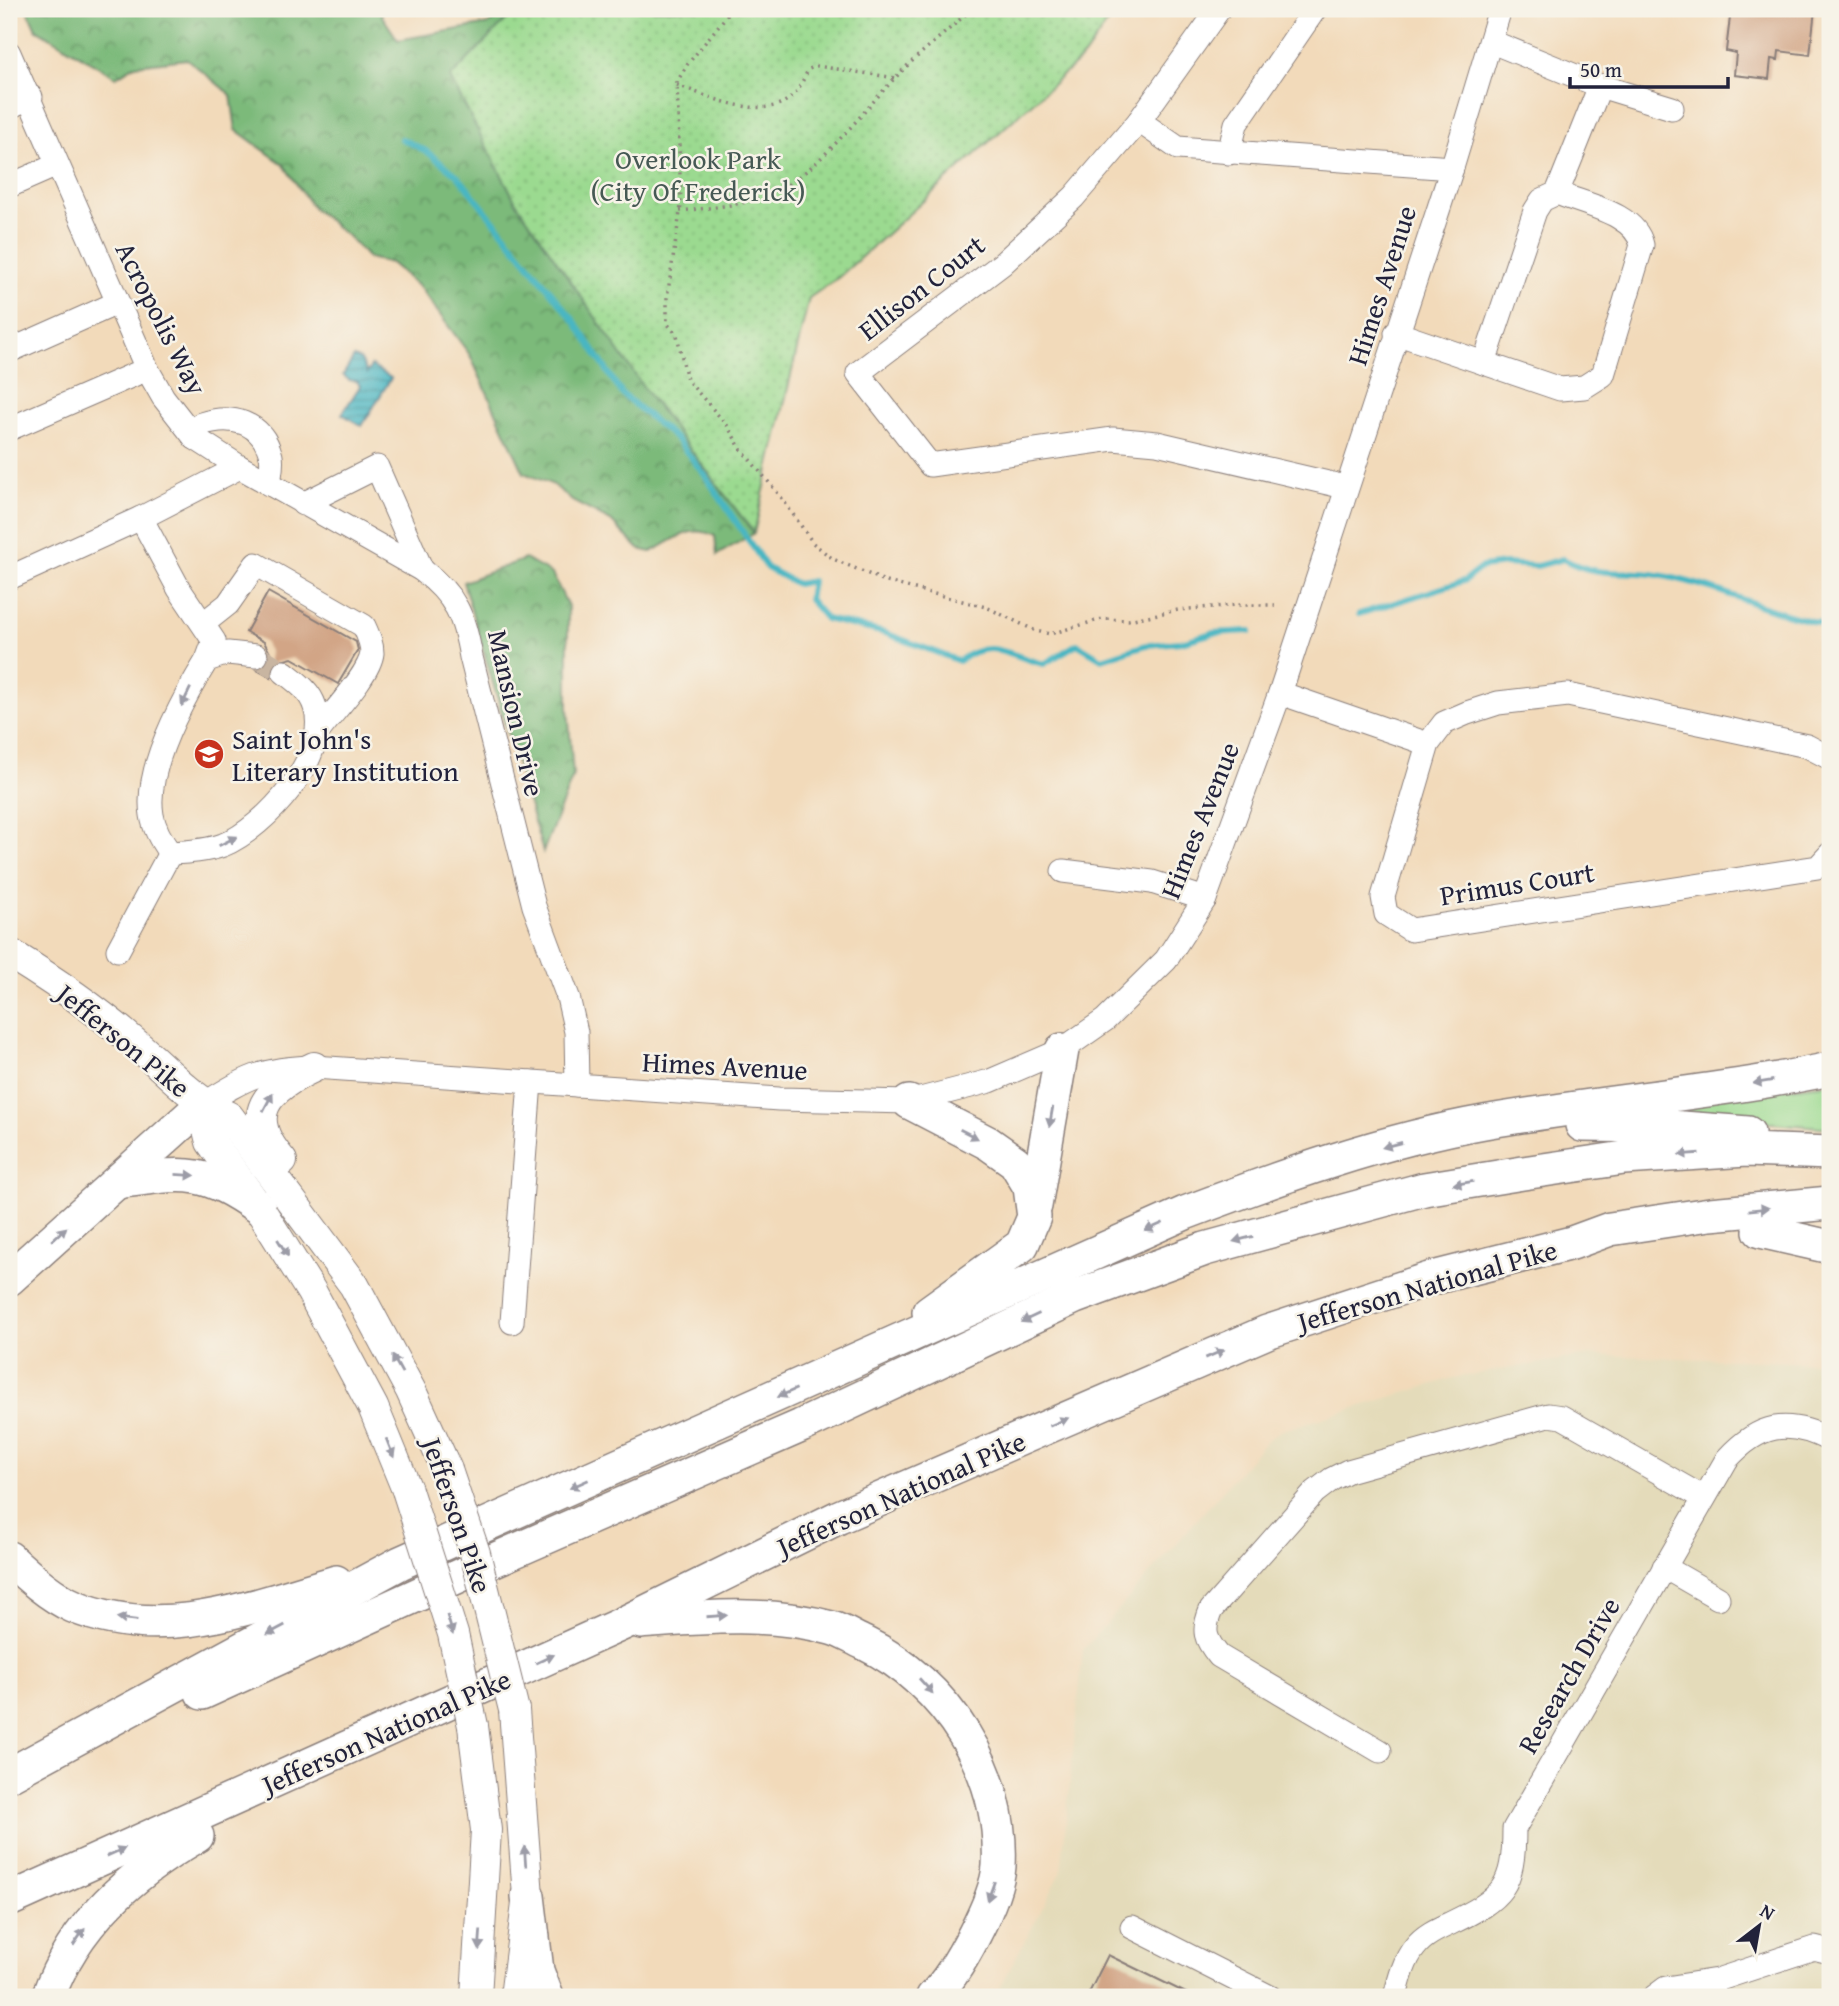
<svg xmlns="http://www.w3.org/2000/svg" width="1839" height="2006" viewBox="0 0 1839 2006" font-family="'Gentium Book Plus',serif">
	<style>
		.built { fill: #e4dbba }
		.green { fill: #9bda90; stroke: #5e7e66; stroke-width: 2 }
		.forest { fill: url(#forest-crowns); stroke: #4f6e5a; stroke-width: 2 }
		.park { fill: url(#park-dots); stroke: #5e7e66; stroke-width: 2 }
		.water { fill: url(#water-rules); stroke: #356c7e; stroke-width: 2 }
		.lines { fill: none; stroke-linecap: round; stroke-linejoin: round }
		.stream { stroke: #48b6c2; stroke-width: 6 }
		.building { fill: #d2a586 }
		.minor-tunnel { stroke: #c8b5a1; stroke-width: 23; stroke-dasharray: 23 11; stroke-linecap: butt }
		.minor-casing { stroke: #8a7e7a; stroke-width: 25 }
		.major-casing { stroke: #8a7e7a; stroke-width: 32 }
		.highway-casing { stroke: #8a7e7a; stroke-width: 36 }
		.path { stroke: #8a7e7a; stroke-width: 3.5; stroke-dasharray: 2 5; stroke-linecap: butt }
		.minor { stroke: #fff; stroke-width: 23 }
		.major { stroke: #fff; stroke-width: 30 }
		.highway { stroke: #fff; stroke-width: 33 }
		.major-bridge-casing { stroke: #8a7e7a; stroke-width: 32; stroke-linecap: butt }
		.major-bridge { stroke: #fff; stroke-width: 30 }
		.oneway { fill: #9c9ca7 }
		.labels { text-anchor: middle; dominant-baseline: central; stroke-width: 5; stroke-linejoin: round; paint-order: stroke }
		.park-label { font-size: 28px; fill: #465954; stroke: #f7f3e8 }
		.street-label { font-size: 28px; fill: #22223b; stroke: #f7f3e8 }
		.poi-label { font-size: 28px; fill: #22223b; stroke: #f7f3e8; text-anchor: start }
	</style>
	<defs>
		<pattern id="forest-crowns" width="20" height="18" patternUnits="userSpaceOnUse" patternTransform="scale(1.75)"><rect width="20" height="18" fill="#7cba7a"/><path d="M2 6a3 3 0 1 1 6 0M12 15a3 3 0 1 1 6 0" fill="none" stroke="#659765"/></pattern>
		<pattern id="park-dots" width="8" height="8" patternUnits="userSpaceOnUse" patternTransform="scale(1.75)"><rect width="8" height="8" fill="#9bda90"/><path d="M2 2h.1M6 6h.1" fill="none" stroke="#85bb7d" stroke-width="1.8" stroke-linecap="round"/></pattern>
		<pattern id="water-rules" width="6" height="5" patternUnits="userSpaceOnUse" patternTransform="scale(1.75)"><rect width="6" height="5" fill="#48b6c2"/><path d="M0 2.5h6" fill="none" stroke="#3c949f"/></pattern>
	</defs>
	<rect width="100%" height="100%" fill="#f7f3e8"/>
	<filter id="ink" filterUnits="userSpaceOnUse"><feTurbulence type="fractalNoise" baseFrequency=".0143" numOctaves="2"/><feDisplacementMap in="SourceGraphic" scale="14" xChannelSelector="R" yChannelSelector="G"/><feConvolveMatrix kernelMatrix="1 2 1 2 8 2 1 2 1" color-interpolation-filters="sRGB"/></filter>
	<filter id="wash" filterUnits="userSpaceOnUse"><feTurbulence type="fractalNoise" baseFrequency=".00686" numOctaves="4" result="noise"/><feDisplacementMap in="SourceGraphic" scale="28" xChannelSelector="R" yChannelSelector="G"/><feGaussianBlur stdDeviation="1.57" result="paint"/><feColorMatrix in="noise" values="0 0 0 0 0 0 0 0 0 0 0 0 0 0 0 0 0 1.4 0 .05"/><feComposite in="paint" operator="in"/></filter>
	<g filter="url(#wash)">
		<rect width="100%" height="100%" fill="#f2daba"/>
		<path class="built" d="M1588,1355L1820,1363L1830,1366V1997H995L1061,1873L1083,1650L1266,1441L1280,1431L1453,1378Z"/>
		<path class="green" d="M1830,1083V1128L1615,1109Z"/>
		<g class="forest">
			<path d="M27,9H382V16L398,40L488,24L508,9H579L649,395L754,533L717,555L715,536C689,523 674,541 651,552L639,549L611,521L572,501L554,485L524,473L470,355L420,288L391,263L368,258L350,238L313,208L283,164L236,130L231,95L187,59L135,65L116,77L36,29Z"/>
			<path d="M525,559L552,574L568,606V708L573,776L543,852L463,582Z"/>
		</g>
		<path class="park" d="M517,9H1117L1084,56L839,277L809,298L754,533L649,395L516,202L450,78Z"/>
		<path class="water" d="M354,357L361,360L367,373L371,366L391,378L362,426L342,414L360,386L357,381L349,380L343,375Z"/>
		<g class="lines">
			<g class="stream">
				<path d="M402,139L426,151L457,175L576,323L622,394L677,440L704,474L767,568L797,584L812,581L809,599L826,619L885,633L959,661C992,636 1010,657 1044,664L1077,644L1102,659L1146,645L1181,642L1213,633L1250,631"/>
				<path d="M1359,614L1464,581L1482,567L1505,564L1537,566L1563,559C1600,579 1622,569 1658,575C1718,585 1771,615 1830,625"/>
			</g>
		</g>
		<g id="blocks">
			<g class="building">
				<path d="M1731,9H1815L1810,55L1779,51L1778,60L1771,59L1769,79L1734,75L1736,53L1726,51Z"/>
				<path d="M268,592L356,642L358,650L338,684L292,658L273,663L271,678L257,670L268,664L269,651L264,642L246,632Z"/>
				<path d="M1108,1955L1194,1997H1087Z"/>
			</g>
		</g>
	</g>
	<g filter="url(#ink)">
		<use href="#blocks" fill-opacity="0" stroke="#8a7e7a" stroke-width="2"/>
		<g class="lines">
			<path class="minor-tunnel" d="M256,656L284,672"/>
			<g class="minor-casing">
				<g id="minor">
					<path d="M1492,42L1600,86L1672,108"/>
					<path d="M9,53L147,369L163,397L195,438L240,467L422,570C456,596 464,616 471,657L534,906L568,997L576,1032L577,1085"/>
					<path d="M9,107L31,97"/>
					<path d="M1139,121L1219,9"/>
					<path d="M1229,153L1236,124L1315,9"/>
					<path d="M9,186L57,165"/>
					<path d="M1396,333L1560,389L1584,387L1603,375L1642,245C1635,213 1585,205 1557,193L1600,86"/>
					<path d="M9,351L117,303"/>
					<path d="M1484,363L1535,211L1542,200L1557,193"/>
					<path d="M9,429L147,369"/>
					<path d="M195,438L201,424C231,414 262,421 271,456C273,464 270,475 269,484"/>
					<path d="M1345,487L1157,443L1113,439L930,465L858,373L1002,264L1074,197L1139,121L1178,148L1452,168"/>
					<path d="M303,504L377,467L422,570"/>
					<path d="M141,518L179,589L214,641L207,660"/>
					<path d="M9,578L141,518L240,467"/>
					<path d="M204,623L228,604L256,564L364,626C368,635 372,643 372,653C370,674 331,714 318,732"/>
					<path d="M256,656L228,653L207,660C183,699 144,768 152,815C154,829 162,842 170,853C187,852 207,851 223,845C265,828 331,755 315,707C310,691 297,682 284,672"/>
					<path d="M1280,693L1428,744"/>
					<path d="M1830,758L1807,746L1568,695L1498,703L1467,713L1444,723L1428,744L1383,897L1386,914L1411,930L1818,867L1830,854"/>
					<path d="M1063,871L1152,882L1205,899"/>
					<path d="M118,950L170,853"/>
					<path d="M202,1105C246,1078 262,1068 314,1067L779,1099L909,1102L990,1081L1062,1050L1105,1020L1166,960L1205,899L1280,693L1452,168L1500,9"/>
					<path d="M512,1322L530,1082"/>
					<path d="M1664,1567L1718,1598"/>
					<path d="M1380,1751L1219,1656C1205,1639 1202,1631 1211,1610L1315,1492L1332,1479L1348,1471L1548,1415L1562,1417L1704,1498"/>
					<path d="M1132,1927L1270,1997"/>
					<path d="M1395,1997C1399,1981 1404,1960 1415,1947C1424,1935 1438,1929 1451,1923C1503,1898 1514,1887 1514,1829L1727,1459C1759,1424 1787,1418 1830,1440"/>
					<path d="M1654,1997L1666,1988L1717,1980L1814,1948L1830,1952"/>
				</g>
			</g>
			<g class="major-casing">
				<g id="major">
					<path d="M9,953C53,980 97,1010 136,1044C167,1070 192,1100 229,1117L354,1285L411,1391L447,1470"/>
					<path d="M202,1105L211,1142L259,1208L311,1291L373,1407L407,1490"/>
					<path d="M282,1161C241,1114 267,1089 314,1067"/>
					<path d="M514,1710L528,1896L515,1997"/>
					<path d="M473,1726L486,1830L476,1997"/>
				</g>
			</g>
			<g class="highway-casing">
				<g id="highway">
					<path d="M909,1102L988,1143L1015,1162L1030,1187L1034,1217L1022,1245L929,1312"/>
					<path d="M1582,1125L1656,1126L1748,1133"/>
					<path d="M117,1182C186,1173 200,1167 259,1208"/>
					<path d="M1035,1206L1062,1050"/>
					<path d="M1760,1231L1830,1247"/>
					<path d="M9,1279L202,1105"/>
					<path d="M9,1558C27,1575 50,1596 73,1606C161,1643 251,1607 336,1582"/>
					<path d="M641,1622C704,1617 768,1611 831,1628C842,1631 853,1638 864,1643C947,1683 1004,1773 999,1866C997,1899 957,1973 933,1997"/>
					<path d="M202,1693L485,1564L801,1426L1075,1297L1205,1249L1424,1189L1523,1173L1624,1158L1746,1150L1830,1153"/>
					<path d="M9,1775L400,1563L1185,1213C1280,1177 1383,1140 1484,1122C1599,1102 1716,1093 1830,1069"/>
					<path d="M528,1896L537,1971L547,1997"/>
					<path d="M9,1900L624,1623L839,1517L1267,1332L1429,1279L1572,1243L1610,1229L1710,1214L1830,1203"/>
					<path d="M48,1997C74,1924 131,1874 197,1836"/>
				</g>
			</g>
			<g class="path">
				<path d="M732,9L687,65L677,82L681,206L667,298V323L677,335L687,380L727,425L741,449L781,497L813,543L833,559L887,582L986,607L1036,631L1050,634L1102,619L1128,620L1178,610L1236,605H1275"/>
				<path d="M677,85C707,96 769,125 795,93C801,86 804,77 809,69L817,66L896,78"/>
				<path d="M680,211C712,207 746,206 775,192C823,168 865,107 903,70C925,48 949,31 971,9"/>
			</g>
			<use href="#minor" class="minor"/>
			<use href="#major" class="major"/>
			<use href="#highway" class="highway"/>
			<g class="major-bridge-casing">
				<g id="major-bridge">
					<path d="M447,1470L475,1553L514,1710"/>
					<path d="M407,1490L453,1634L473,1726"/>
				</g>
			</g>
			<use href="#major-bridge" class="major-bridge"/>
		</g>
		<defs><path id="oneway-solid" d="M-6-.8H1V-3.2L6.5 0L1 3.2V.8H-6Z" transform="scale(1.75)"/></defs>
		<g class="oneway">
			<use href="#oneway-solid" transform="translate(186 697) rotate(116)"/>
			<use href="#oneway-solid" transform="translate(228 841) rotate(-27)"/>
			<use href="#oneway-solid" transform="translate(1763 1082) rotate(171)"/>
			<use href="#oneway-solid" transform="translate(268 1102) rotate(-62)"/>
			<use href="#oneway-solid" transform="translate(1051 1117) rotate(100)"/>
			<use href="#oneway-solid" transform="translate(969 1134) rotate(27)"/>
			<use href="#oneway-solid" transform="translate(1392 1145) rotate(165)"/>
			<use href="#oneway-solid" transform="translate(1689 1154) rotate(176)"/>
			<use href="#oneway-solid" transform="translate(185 1175) rotate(3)"/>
			<use href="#oneway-solid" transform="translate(1463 1183) rotate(171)"/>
			<use href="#oneway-solid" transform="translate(1759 1209) rotate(-6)"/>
			<use href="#oneway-solid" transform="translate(1154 1227) rotate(156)"/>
			<use href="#oneway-solid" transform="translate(59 1234) rotate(-42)"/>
			<use href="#oneway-solid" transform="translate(1243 1239) rotate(165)"/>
			<use href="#oneway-solid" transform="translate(283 1248) rotate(58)"/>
			<use href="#oneway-solid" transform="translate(1030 1318) rotate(155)"/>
			<use href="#oneway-solid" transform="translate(1215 1354) rotate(-23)"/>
			<use href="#oneway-solid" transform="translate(397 1364) rotate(-119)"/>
			<use href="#oneway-solid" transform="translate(787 1393) rotate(156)"/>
			<use href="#oneway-solid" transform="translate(1059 1422) rotate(-23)"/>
			<use href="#oneway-solid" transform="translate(390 1448) rotate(68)"/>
			<use href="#oneway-solid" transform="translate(579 1484) rotate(156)"/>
			<use href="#oneway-solid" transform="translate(717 1616) rotate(-4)"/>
			<use href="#oneway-solid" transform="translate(127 1619) rotate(-173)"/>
			<use href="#oneway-solid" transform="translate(450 1625) rotate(73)"/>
			<use href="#oneway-solid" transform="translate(276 1630) rotate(152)"/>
			<use href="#oneway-solid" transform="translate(545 1659) rotate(-25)"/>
			<use href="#oneway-solid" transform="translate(926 1686) rotate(48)"/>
			<use href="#oneway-solid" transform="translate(116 1852) rotate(-24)"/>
			<use href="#oneway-solid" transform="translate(525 1856) rotate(-94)"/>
			<use href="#oneway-solid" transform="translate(991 1891) rotate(110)"/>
			<use href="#oneway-solid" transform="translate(79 1937) rotate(-55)"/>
			<use href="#oneway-solid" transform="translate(480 1940) rotate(94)"/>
		</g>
	</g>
	<defs>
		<g id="school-disc" transform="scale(1.575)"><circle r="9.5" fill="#c8321e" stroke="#f7f3e8"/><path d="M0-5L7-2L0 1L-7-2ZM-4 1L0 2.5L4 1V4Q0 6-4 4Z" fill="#fff"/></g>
	</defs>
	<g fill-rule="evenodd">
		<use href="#school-disc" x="209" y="754"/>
	</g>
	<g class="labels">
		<g class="park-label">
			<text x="698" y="158">Overlook Park<tspan x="698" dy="32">(City Of Frederick)</tspan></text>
		</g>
		<g class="street-label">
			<text transform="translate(1381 285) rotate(-72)">Himes Avenue</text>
			<text transform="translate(921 287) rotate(-38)">Ellison Court</text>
			<text transform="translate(162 318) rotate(63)">Acropolis Way</text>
			<text transform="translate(517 713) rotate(77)">Mansion Drive</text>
			<text transform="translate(1199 820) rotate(-68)">Himes Avenue</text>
			<text transform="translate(1517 883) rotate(-9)">Primus Court</text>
			<text transform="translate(124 1040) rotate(39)">Jefferson Pike</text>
			<text transform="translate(725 1065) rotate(3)">Himes Avenue</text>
			<text transform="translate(1427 1285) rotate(-16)">Jefferson National Pike</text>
			<text transform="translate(901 1493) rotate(-24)">Jefferson National Pike</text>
			<text transform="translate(458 1515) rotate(71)">Jefferson Pike</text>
			<text transform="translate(1568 1675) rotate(-60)">Research Drive</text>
			<text transform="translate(386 1731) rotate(-24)">Jefferson National Pike</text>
		</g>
		<g class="poi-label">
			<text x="232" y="738">Saint John's<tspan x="232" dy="32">Literary Institution</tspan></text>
		</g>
	</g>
	<rect width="1839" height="2006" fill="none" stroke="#f7f3e8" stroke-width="35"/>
	<g transform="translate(1759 1926) rotate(31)" stroke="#f7f3e8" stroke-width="5" paint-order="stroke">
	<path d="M0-5L12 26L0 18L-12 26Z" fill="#22223b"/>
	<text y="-10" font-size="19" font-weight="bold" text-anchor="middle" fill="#22223b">N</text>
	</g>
	<path d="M1570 77v10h158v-10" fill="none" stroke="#22223b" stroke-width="3.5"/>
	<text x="1580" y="77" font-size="21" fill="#22223b" stroke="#f7f3e8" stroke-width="5" paint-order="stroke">50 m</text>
</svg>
